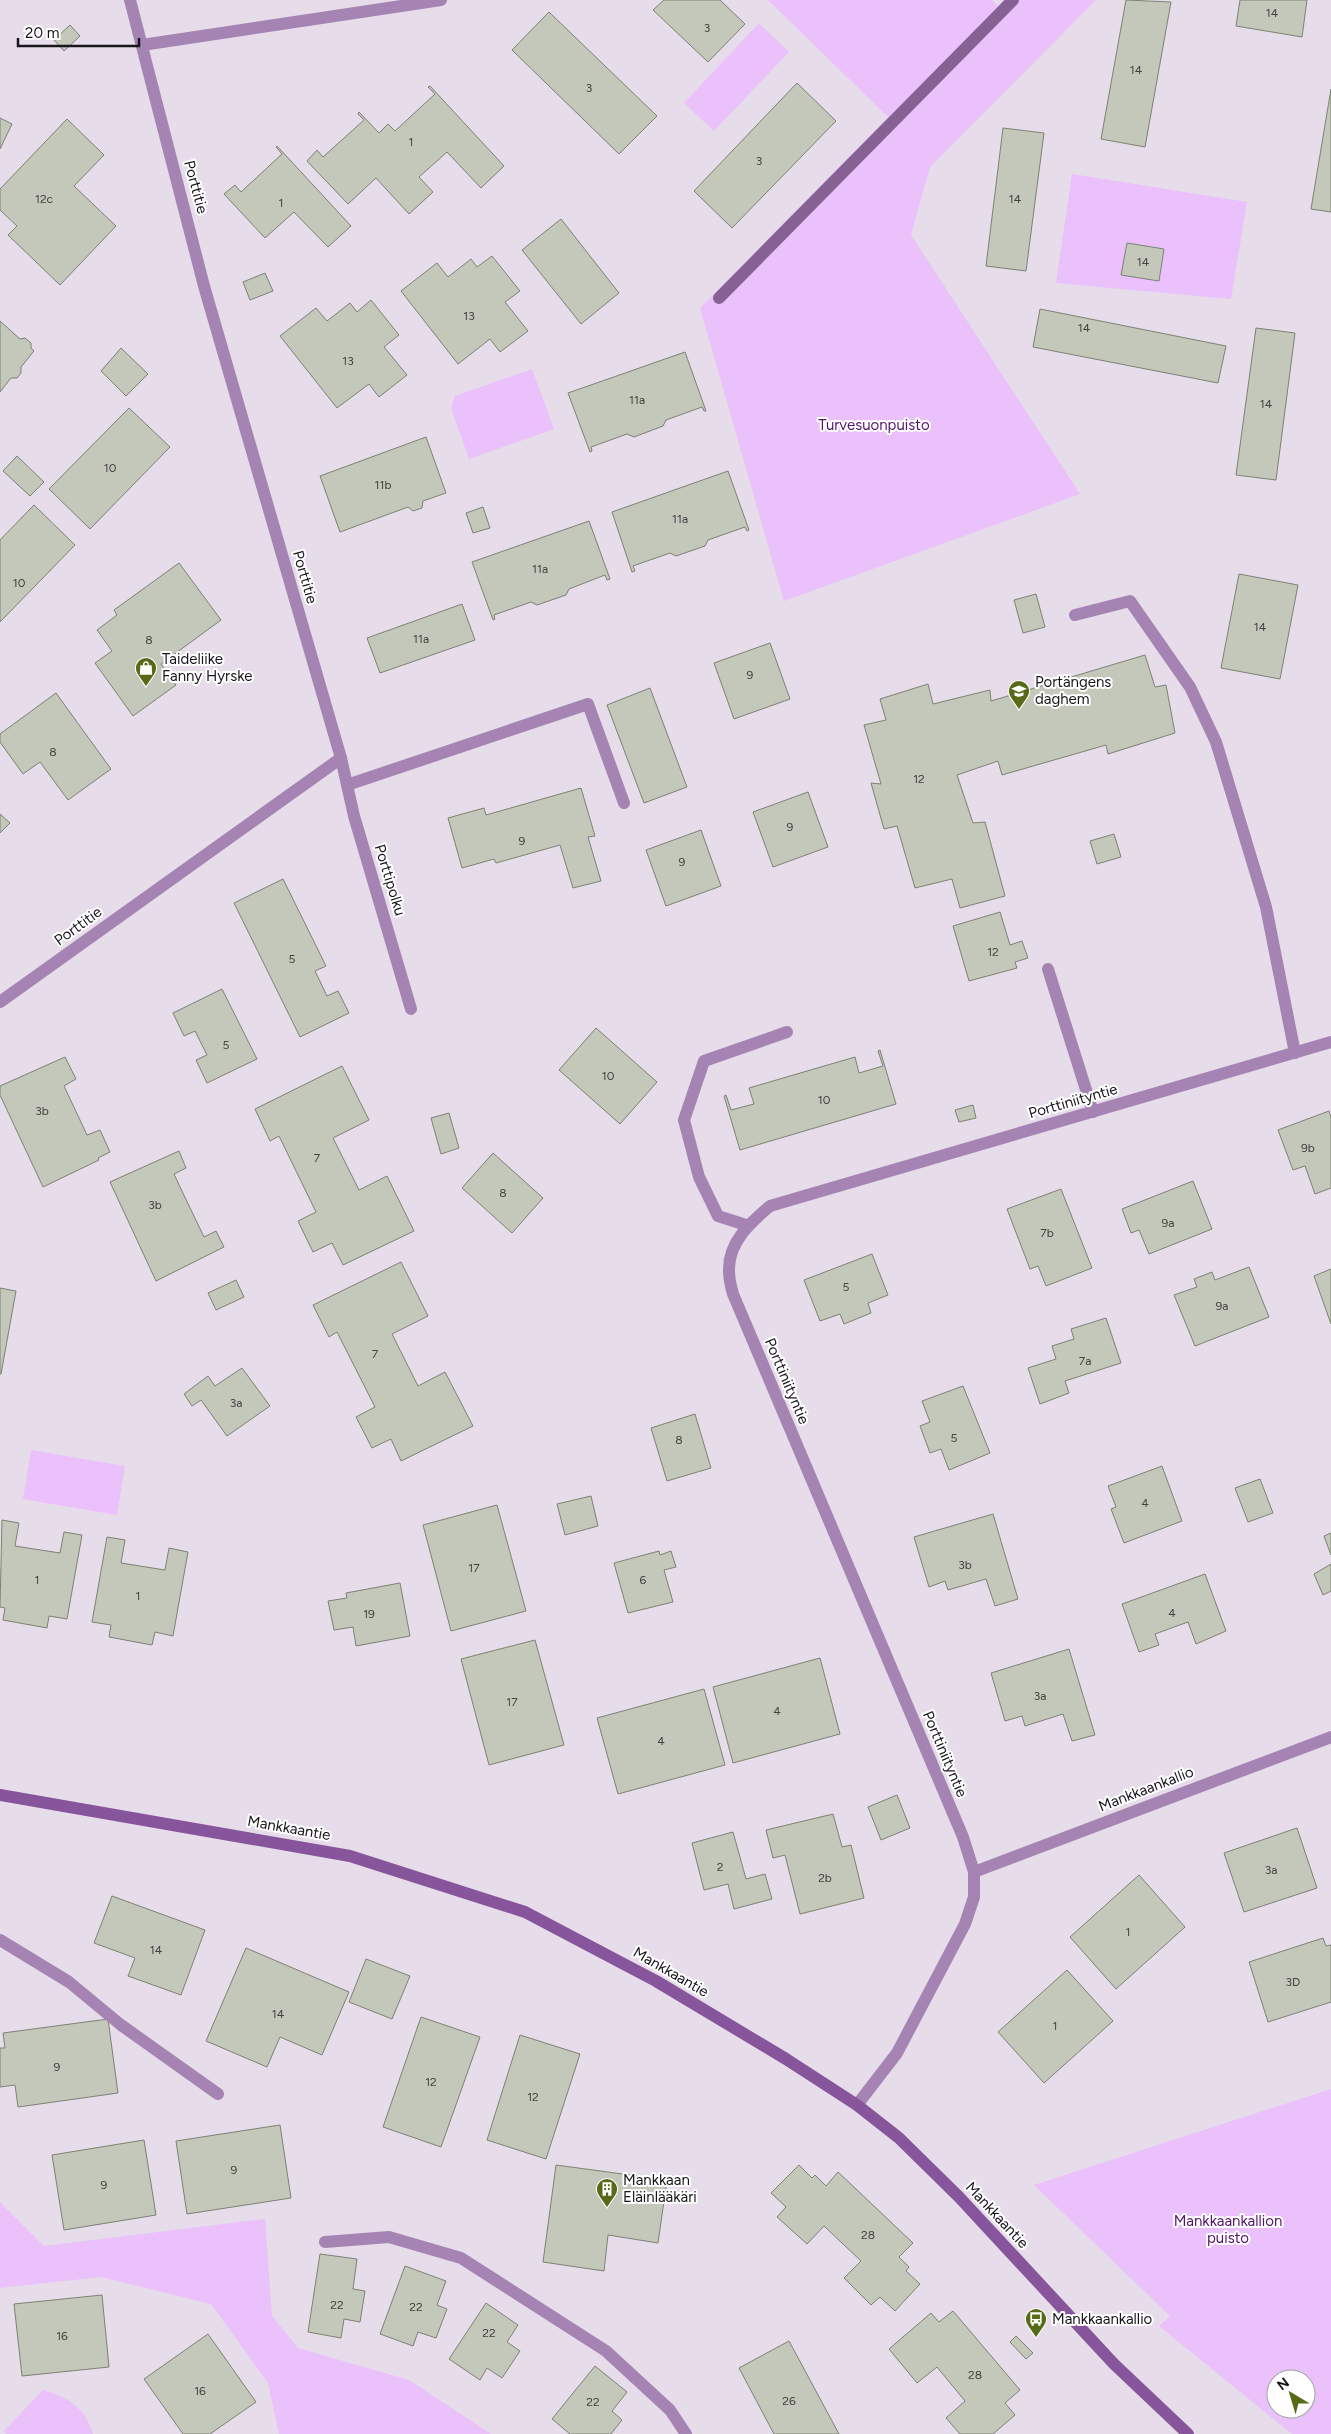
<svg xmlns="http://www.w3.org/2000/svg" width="1331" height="2434" viewBox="0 0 1331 2434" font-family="Figtree,sans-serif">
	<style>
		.green { fill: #eac1fb; fill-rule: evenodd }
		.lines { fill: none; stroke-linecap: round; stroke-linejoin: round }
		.stream { stroke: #866294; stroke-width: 12 }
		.building { fill: #c3c8ba; stroke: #7d8274 }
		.service { stroke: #a584b3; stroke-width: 12 }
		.minor { stroke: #a584b3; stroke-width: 12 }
		.secondary { stroke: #87559b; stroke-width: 12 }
		.labels { text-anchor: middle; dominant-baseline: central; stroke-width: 4; stroke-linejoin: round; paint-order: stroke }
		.number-label { font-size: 12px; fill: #444243 }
		.street-label { font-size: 15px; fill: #19161b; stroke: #fff }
		.park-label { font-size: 15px; fill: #55156a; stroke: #fff }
		.poi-label { font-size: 15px; fill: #19161b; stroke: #fff; text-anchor: start }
	</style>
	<rect width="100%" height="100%" fill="#e6dcea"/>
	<g class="green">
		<path d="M768,0H992L998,6L1003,0H1096L930,167L911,235L1080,494L784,601L700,308L888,117Z"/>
		<path d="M759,23L789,52L714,131L684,103Z"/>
		<path d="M1072,174L1247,202L1231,299L1056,283Z"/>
		<path d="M532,369L554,429L469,459L451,408L455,396Z"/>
		<path d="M31,1450L125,1466L117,1515L23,1499Z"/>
		<path d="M1331,2089V2434H1292L1159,2326L1170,2316L1034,2185ZM1276,2379H1306V2409H1276Z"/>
		<path d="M0,2202L44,2246L265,2219L272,2316L298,2348L409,2380L491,2434H279L268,2383L211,2304L101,2277L0,2288Z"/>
		<path d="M43,2390C71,2399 83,2406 93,2434H6L4,2431Z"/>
	</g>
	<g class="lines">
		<path class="stream" d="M719,298L1013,0"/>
	</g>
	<g class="building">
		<path d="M664,0H720L745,24L708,62L653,10Z"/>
		<path d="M1126,0L1171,2L1145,147L1101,139Z"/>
		<path d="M1240,0H1307L1302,37L1236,26Z"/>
		<path d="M549,12L657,116L619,154L512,50Z"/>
		<path d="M70,25L80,36L64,51L54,40Z"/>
		<path d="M797,83L836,121L732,228L694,191Z"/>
		<path d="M430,86L504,166L481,188L447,152L419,177L433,192L409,214L376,178L348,204L307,161L317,150L323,157L364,120L358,114L359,112L379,133L388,124L395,131L435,94L428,87Z"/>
		<path d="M1331,89V212L1311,209Z"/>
		<path d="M0,118L12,124L0,149Z"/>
		<path d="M67,119L104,155L74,186L116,226L60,285L8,235L17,226L0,210V189Z"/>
		<path d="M1003,128L1044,133L1026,271L986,266Z"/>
		<path d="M277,146L351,226L328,247L294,212L265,238L224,194L235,185L241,192L282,154L276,147Z"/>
		<path d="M561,219L619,293L581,324L522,250Z"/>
		<path d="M1127,243L1164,249L1159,281L1121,275Z"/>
		<path d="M492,256L520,291L505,302L528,331L500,352L490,339L458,364L401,291L437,263L448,277L471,259L477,267Z"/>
		<path d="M265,273L273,291L250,300L243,282Z"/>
		<path d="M371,300L399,335L384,347L407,375L379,397L369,384L337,408L280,336L316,308L327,321L350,303L357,312Z"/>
		<path d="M1040,309L1226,346L1218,383L1033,347Z"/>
		<path d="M0,321L20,339L25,338L31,343V348L34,351L21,367V373L17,378H11L0,392Z"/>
		<path d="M1256,328L1295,333L1276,480L1236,475Z"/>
		<path d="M121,348L148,374L126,396L101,371Z"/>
		<path d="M685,352L706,411H704L702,407L666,420L663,426L634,437L627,434L591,447L592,451L590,452L568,393Z"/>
		<path d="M129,408L170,447L90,529L49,489Z"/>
		<path d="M426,437L446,493L423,501L422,508L413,511L408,507L340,532L320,476Z"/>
		<path d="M17,456L44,482L30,496L3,471Z"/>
		<path d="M728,471L749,530L747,531L745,527L708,540L705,546L676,556L670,553L633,566L635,571L632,572L612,512Z"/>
		<path d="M34,505L75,545L0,622V540Z"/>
		<path d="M483,507L490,528L473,533L466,513Z"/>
		<path d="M589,521L610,579L607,580L605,575L569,589L566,595L537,605L531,602L494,615L495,619L493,620L472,562Z"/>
		<path d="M179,563L221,620L161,664L176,685L133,716L95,663L112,651L97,630L117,615L114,610Z"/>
		<path d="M1239,574L1298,585L1280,679L1221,668Z"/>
		<path d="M1036,594L1045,627L1023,633L1014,600Z"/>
		<path d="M462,604L475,640L380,673L367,638Z"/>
		<path d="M770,643L790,699L734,719L714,663Z"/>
		<path d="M1145,655L1155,687L1166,685L1175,733L1108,754L1106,745L1002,775L998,761L957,775L973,823L985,822L1005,896L960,908L952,879L915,888L897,826L884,829L871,783L881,784L864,725L886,720L880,699L928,684L933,704L990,690L991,701Z"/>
		<path d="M650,688L687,787L644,803L607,705Z"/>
		<path d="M56,693L111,769L68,800L40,762L23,774L0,742V734Z"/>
		<path d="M581,788L595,836L588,837L601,881L573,888L560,845L496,863L494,859L462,868L448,818L484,808L486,815Z"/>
		<path d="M808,792L828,847L773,867L753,812Z"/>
		<path d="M0,814L10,823L0,833Z"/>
		<path d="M701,830L721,886L666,906L646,850Z"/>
		<path d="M1114,834L1121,857L1097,864L1090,841Z"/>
		<path d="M283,879L326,966L315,971L327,996L338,991L349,1013L300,1037L234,903Z"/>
		<path d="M1000,912L1010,945L1022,941L1028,958L1015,962L1017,968L969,981L953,926Z"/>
		<path d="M222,989L257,1059L207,1083L196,1060L207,1055L195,1031L184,1036L173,1013Z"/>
		<path d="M596,1028L657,1082L620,1124L559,1070Z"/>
		<path d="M880,1050L896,1104L740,1150L724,1096L726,1095L731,1110L754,1104L749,1088L855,1057L859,1073L883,1066L878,1051Z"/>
		<path d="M65,1057L76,1079L64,1086L87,1135L100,1130L110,1152L98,1158L99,1160L43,1187L0,1095V1086Z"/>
		<path d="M342,1066L369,1120L333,1138L359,1190L387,1176L414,1231L343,1265L332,1243L313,1252L298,1221L316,1212L279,1136L270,1141L255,1109Z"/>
		<path d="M973,1105L976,1118L959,1122L955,1110Z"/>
		<path d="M1329,1111L1331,1117V1188L1315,1194L1305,1166L1293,1170L1278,1130Z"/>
		<path d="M449,1113L459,1148L441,1154L431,1118Z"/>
		<path d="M179,1151L186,1168L174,1174L181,1189L204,1237L216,1231L224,1247L156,1281L110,1182Z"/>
		<path d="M493,1153L543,1198L512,1233L462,1188Z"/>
		<path d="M1193,1181L1212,1229L1149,1254L1139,1230L1131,1233L1122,1209Z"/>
		<path d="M1061,1189L1092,1268L1046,1286L1038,1266L1030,1269L1007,1209Z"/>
		<path d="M872,1254L888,1295L868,1303L871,1313L844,1324L840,1314L820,1321L804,1280Z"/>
		<path d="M401,1262L428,1316L392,1334L418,1386L445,1372L473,1426L401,1461L391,1439L372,1448L356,1417L375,1407L337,1332L329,1337L313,1305Z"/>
		<path d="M1249,1267L1269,1317L1195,1346L1174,1295L1197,1287L1194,1279L1212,1272L1215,1280Z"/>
		<path d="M1331,1269V1324L1314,1276Z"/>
		<path d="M236,1280L244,1297L216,1310L208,1293Z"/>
		<path d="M0,1288L16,1291L1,1374H0Z"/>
		<path d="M1106,1318L1121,1363L1065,1381L1069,1393L1040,1404L1028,1368L1056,1359L1052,1346L1074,1339L1071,1329Z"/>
		<path d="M242,1368L270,1406L227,1436L201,1400L192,1406L184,1394L208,1376L215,1386Z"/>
		<path d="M963,1386L990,1453L949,1470L941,1449L930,1453L920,1426L930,1422L922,1401Z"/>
		<path d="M695,1414L711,1468L667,1481L651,1428Z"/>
		<path d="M1162,1466L1182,1521L1124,1543L1111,1509L1116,1507L1108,1486Z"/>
		<path d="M1260,1479L1273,1513L1248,1522L1235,1488Z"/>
		<path d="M591,1496L598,1526L565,1535L557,1504Z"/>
		<path d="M497,1505L526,1611L451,1631L423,1525Z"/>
		<path d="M993,1514L1018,1599L995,1606L986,1579L948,1590L945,1581L929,1587L914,1537Z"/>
		<path d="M2,1520L19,1523L15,1546L60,1553L64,1532L82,1535L67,1619L49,1616L47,1628L3,1620L5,1608L0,1607Z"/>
		<path d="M1331,1533V1555L1324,1536Z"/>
		<path d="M107,1537L125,1540L121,1563L165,1570L169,1548L188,1552L173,1636L155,1632L152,1645L109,1637L111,1625L92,1622Z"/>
		<path d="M659,1551L660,1555L671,1551L676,1567L664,1570L673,1602L628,1613L614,1563Z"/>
		<path d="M1331,1564V1591L1323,1595L1314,1574Z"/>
		<path d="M1205,1574L1226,1631L1196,1644L1188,1622L1155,1634L1159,1645L1139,1652L1122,1604Z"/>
		<path d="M400,1583L410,1636L356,1646L353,1627L334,1630L328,1601L347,1598L346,1593Z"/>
		<path d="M535,1640L564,1745L489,1765L461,1659Z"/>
		<path d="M1069,1649L1095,1735L1072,1741L1063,1714L1025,1726L1022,1716L1005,1721L991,1673Z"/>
		<path d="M820,1658L840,1734L733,1763L713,1687Z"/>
		<path d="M704,1689L725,1765L618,1794L597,1718Z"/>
		<path d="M897,1795L910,1828L881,1840L868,1807Z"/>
		<path d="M833,1814L842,1847L851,1845L864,1898L800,1914L785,1855L773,1858L766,1830Z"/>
		<path d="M1297,1828L1317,1888L1244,1912L1224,1853Z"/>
		<path d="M733,1832L746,1879L765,1874L772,1899L734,1909L728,1884L704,1890L692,1843Z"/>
		<path d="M1139,1875L1185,1927L1116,1989L1070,1937Z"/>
		<path d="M112,1896L205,1930L181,1995L128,1976L135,1958L94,1943Z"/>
		<path d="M1323,1938L1326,1946L1331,1945V2002L1268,2022L1249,1962Z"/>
		<path d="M246,1948L349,1992L322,2055L280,2037L267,2067L206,2041Z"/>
		<path d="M366,1959L410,1976L392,2019L349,2002Z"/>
		<path d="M1067,1970L1113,2021L1044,2083L998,2032Z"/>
		<path d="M421,2017L480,2037L441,2147L383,2127Z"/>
		<path d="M108,2019L118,2093L18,2107L15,2085L0,2087V2048H5L3,2033Z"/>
		<path d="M520,2035L580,2054L546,2159L487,2140Z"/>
		<path d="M280,2125L291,2198L187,2214L176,2141Z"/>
		<path d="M144,2140L156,2215L64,2230L52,2155Z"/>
		<path d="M556,2165L667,2180L658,2243L608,2235L604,2271L543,2262Z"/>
		<path d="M799,2165L812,2178L815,2175L826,2186L838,2172L913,2243L899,2257L909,2267L906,2271L920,2284L895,2311L880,2297L871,2305L844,2278L861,2261L824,2226L807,2244L777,2217L786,2207L771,2193Z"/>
		<path d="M320,2254L357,2259L353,2289L365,2291L360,2322L344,2319L341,2338L308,2332Z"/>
		<path d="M405,2266L446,2281L437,2305L447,2309L436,2338L418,2332L413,2346L380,2334Z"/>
		<path d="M102,2295L109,2367L22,2376L14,2304Z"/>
		<path d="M486,2303L518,2325L507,2342L520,2351L502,2378L487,2368L480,2380L449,2359Z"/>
		<path d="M953,2311L1020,2390L1005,2403L1015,2415L993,2434H960L946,2418L965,2401L937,2367L917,2383L889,2349L931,2313L939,2322Z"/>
		<path d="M208,2334L256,2402L210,2434H183L144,2379Z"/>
		<path d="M1016,2336L1033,2353L1026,2359L1010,2342Z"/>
		<path d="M789,2341L839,2434H774L739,2368Z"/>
		<path d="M595,2366L627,2392L612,2411L622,2420L611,2434H570L552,2419Z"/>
	</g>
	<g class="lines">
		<g class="service">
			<path d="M1075,615L1130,601L1190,687L1216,742L1266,907L1295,1053"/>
			<path d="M347,785L588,704L624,803"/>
			<path d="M1048,969L1093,1112"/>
			<path d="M746,1225L718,1216L699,1177L684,1120L704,1061L787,1032"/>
			<path d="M0,1940L69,1982L121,2025L218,2094"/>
			<path d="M325,2242L389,2237L461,2258L606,2351L670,2410L686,2434"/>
		</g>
		<g class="minor">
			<path d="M142,45L441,0"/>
			<path d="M341,758L354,816L411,1009"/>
			<path d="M0,1002L341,758L204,286L130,0"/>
			<path d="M974,1872L1331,1737"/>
			<path d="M857,2105L897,2053L965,1924L974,1897V1872L963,1837L733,1294C731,1287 729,1278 729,1271C728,1242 751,1222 770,1206L1331,1042"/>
		</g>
		<path class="secondary" d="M0,1795L350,1856L525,1912L656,1981L786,2059L857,2105L899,2138L959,2197L1114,2364L1188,2434"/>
	</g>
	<defs>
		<g id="shop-pin" transform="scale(1.125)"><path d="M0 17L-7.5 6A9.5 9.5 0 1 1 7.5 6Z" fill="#566a17" stroke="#fff"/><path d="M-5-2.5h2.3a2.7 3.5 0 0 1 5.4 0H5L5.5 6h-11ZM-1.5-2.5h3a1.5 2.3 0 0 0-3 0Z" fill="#fff"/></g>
		<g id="school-pin" transform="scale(1.125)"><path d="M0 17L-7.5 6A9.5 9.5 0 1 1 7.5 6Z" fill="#566a17" stroke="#fff"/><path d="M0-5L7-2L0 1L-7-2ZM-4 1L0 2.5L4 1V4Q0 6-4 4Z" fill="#fff"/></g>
		<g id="building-pin" transform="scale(1.125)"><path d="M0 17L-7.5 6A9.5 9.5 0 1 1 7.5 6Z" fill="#566a17" stroke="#fff"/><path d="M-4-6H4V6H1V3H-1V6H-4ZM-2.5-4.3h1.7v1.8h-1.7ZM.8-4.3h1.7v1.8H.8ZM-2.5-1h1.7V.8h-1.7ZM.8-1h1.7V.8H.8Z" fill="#fff"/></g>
		<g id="bus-pin" transform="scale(1.125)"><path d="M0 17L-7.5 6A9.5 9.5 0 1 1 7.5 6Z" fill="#566a17" stroke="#fff"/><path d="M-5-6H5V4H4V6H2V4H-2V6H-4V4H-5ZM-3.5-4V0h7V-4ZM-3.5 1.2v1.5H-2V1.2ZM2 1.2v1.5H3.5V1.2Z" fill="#fff"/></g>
	</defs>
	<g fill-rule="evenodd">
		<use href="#shop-pin" x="146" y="668"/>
		<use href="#school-pin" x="1019" y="691"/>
		<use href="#building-pin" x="607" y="2189"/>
		<use href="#bus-pin" x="1036" y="2319"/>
	</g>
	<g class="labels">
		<g class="number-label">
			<text x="1272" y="13">14</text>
			<text x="707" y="28">3</text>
			<text x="1136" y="70">14</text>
			<text x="589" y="88">3</text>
			<text x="411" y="142">1</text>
			<text x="759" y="161">3</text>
			<text x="44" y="199">12c</text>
			<text x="1015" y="199">14</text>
			<text x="281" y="203">1</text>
			<text x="1143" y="262">14</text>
			<text x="469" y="316">13</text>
			<text x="1084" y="328">14</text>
			<text x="348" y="361">13</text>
			<text x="637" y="400">11a</text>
			<text x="1266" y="404">14</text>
			<text x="110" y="468">10</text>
			<text x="383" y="485">11b</text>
			<text x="680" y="519">11a</text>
			<text x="540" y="569">11a</text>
			<text x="19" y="583">10</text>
			<text x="1260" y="627">14</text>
			<text x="421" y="639">11a</text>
			<text x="149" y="640">8</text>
			<text x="750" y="675">9</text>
			<text x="53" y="752">8</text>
			<text x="919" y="779">12</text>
			<text x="790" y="827">9</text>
			<text x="522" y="841">9</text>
			<text x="682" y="862">9</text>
			<text x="993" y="952">12</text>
			<text x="292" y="959">5</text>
			<text x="226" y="1045">5</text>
			<text x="608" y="1076">10</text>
			<text x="824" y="1100">10</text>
			<text x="42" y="1111">3b</text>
			<text x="1308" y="1148">9b</text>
			<text x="317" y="1158">7</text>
			<text x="503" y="1193">8</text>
			<text x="155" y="1205">3b</text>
			<text x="1168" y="1223">9a</text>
			<text x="1047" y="1233">7b</text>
			<text x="846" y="1287">5</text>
			<text x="1222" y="1306">9a</text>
			<text x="375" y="1354">7</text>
			<text x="1085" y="1361">7a</text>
			<text x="236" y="1403">3a</text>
			<text x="954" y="1438">5</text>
			<text x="679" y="1440">8</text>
			<text x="1145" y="1503">4</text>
			<text x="965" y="1565">3b</text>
			<text x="474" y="1568">17</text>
			<text x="37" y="1580">1</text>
			<text x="643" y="1580">6</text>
			<text x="138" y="1596">1</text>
			<text x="1172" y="1613">4</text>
			<text x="369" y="1614">19</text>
			<text x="1040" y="1696">3a</text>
			<text x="512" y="1702">17</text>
			<text x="777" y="1711">4</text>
			<text x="661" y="1741">4</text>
			<text x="720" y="1867">2</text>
			<text x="1271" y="1870">3a</text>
			<text x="825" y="1878">2b</text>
			<text x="1128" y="1932">1</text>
			<text x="156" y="1950">14</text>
			<text x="1293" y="1982">3D</text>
			<text x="278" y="2014">14</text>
			<text x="1055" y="2026">1</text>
			<text x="57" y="2067">9</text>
			<text x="431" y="2082">12</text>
			<text x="533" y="2097">12</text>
			<text x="234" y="2170">9</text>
			<text x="104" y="2185">9</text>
			<text x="868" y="2235">28</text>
			<text x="337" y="2305">22</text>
			<text x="416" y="2307">22</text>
			<text x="489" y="2333">22</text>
			<text x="62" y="2336">16</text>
			<text x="975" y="2375">28</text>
			<text x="200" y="2391">16</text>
			<text x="789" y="2401">26</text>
			<text x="593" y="2402">22</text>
		</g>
		<g class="street-label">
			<text transform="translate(196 187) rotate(75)">Porttitie</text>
			<text transform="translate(305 577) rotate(74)">Porttitie</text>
			<text transform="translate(390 880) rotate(73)">Porttipolku</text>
			<text transform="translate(78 926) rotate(-36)">Porttitie</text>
			<text transform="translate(1073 1101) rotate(-16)">Porttiniityntie</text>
			<text transform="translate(787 1381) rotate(67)">Porttiniityntie</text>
			<text transform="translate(945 1754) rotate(67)">Porttiniityntie</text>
			<text transform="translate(1146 1789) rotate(-21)">Mankkaankallio</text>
			<text transform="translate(289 1828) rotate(10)">Mankkaantie</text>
			<text transform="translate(671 1972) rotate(30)">Mankkaantie</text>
			<text transform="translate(997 2215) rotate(47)">Mankkaantie</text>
		</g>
		<g class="park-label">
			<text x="874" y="425">Turvesuonpuisto</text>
			<text x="1228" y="2221">Mankkaankallion<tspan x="1228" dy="17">puisto</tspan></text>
		</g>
		<g class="poi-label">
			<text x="162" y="659">Taideliike<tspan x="162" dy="17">Fanny Hyrske</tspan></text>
			<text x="1035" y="682">Portängens<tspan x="1035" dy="17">daghem</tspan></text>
			<text x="623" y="2180">Mankkaan<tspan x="623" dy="17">Eläinlääkäri</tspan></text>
			<text x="1052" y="2319">Mankkaankallio</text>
		</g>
	</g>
	<g transform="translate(1291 2394) rotate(322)"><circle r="24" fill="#ffffff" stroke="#a3a2a4"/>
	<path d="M0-4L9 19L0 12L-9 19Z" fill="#566a17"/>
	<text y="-8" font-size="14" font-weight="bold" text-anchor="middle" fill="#19161b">N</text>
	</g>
	<path d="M18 38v8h121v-8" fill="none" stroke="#19161b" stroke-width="2.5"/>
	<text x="25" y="38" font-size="15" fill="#19161b" stroke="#ffffff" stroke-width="4" paint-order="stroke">20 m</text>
</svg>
